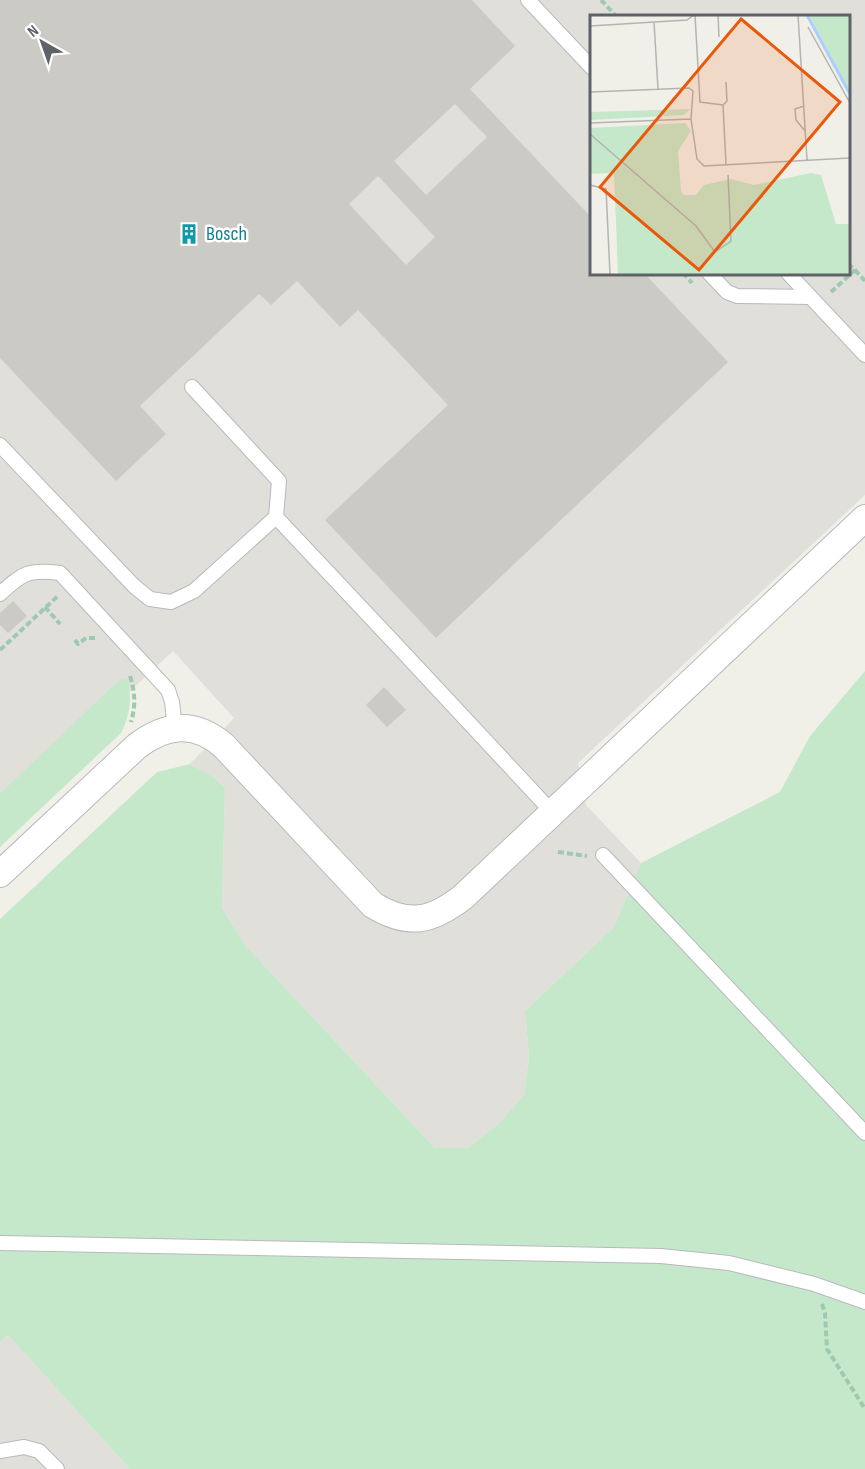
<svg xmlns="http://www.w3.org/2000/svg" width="865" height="1469" viewBox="0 0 865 1469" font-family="'Sofia Sans Condensed',sans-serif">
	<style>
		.industrial { fill: #e0dfda; fill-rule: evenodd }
		.green { fill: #c5e8ca }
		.building { fill: #cccac5; fill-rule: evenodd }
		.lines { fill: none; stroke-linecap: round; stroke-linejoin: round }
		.lane-casing { stroke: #b8b9be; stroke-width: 16 }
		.street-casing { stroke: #b8b9be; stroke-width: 28 }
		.path { stroke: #9ec9b0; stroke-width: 4; stroke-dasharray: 6 3; stroke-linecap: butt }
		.lane { stroke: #fff; stroke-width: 14 }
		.street { stroke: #fff; stroke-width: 26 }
		.labels { text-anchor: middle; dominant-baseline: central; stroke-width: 5; stroke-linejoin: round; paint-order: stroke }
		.culture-label { font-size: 20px; fill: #0d838f; stroke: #fff; text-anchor: start }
		.inset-river { fill: none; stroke: #aaceff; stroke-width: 3 }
		.inset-road { fill: none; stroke: #b3b3b1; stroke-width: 1.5 }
		.view { fill: #e8590c; fill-opacity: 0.15; stroke: #e8590c; stroke-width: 3 }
		.inset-edge { fill: none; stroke: #5f6268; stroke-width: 3 }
	</style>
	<rect width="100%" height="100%" fill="#f1f0e8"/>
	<g class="industrial">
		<path d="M0,0H865V495L578,763L586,805L641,863L614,927L525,1011L529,1056L524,1095L498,1124L468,1148H435L245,945L222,908L225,788L214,777L190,764L234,718L173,651L0,813ZM592,16H848V273H592Z"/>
		<path d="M8,1335L130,1469H0V1342Z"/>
	</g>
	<g class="green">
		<path d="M865,671V1469H130L8,1335L0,1342V919L157,772L190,764L214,777L225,788L222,908L245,945L435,1148H468L498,1124L524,1095L529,1056L525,1011L614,927L641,863L780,792L810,736Z"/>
		<path d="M122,679L128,680C132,701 130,714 121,733L0,847V794L113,686Z"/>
	</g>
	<g class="building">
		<path d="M0,0H472L515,46L470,89L592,218V273H644L728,362L436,638L325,520L448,405L358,310L340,327L297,281L271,305L259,294L140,406L166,434L116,481L0,358ZM455,104L487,137L426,195L394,161ZM378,176L435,237L406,265L349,204Z"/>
		<path d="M13,601L27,616L8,633L0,625V613Z"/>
		<path d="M384,687L406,710L387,727L366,705Z"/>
	</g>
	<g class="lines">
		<g class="lane-casing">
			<g id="lane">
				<path d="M528,0L592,68"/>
				<path d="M709,273L727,292L737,296L810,297"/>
				<path d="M788,273L865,355"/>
				<path d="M192,387L279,481L276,517L403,652L553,813"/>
				<path d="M0,445L134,586L150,599L171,602L194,591L276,517"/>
				<path d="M0,594C22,573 29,569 60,573L168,690L172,702L175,728"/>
				<path d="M603,855L865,1133"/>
				<path d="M0,1243L661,1256L729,1263L814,1284L865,1302"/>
				<path d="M0,1451L24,1447L39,1451L57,1469"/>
			</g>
		</g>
		<g class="street-casing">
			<path id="street" d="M0,874L137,746C166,724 194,721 223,745L373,905C409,927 432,921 463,897L865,518"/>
		</g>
		<g class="path">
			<path d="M601,0L616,16"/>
			<path d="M855,270L865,281"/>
			<path d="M683,273L692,283"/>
			<path d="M831,292L855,270L848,264"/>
			<path d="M45,607L60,624"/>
			<path d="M75,640L78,644L86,638H96"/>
			<path d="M0,650L59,595"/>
			<path d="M130,676C135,692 136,705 131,722"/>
			<path d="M558,852L587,856"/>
			<path d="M822,1304L825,1313L827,1349L865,1409"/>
		</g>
		<use href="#lane" class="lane"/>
		<use href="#street" class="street"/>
	</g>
	<defs>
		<g id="building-bare" transform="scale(1.62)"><path d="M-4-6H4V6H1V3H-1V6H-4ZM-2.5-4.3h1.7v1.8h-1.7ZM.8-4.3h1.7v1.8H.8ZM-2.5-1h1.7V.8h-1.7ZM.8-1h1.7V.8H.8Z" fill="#0f9aa8" stroke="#fff" stroke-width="2.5" paint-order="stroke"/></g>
	</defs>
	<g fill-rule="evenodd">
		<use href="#building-bare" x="189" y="234"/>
	</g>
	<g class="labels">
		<g class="culture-label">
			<text x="206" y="234">Bosch</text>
		</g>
	</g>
	<g transform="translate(590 15)">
		<rect width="260" height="260" fill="#f1f0e8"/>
		<path d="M219,0H259V75ZM100,94L94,100L0,105V97ZM95,108L101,116L88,136L91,177L94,180H106L114,170L141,164L164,170L221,158L231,160L246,209H259L258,259H28L24,158L0,159V113Z" fill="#c5e8ca"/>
		<path class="inset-river" d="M217,0L260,79"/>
		<path class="inset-road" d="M105,0L110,87L133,90M128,0L129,22M208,0L217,145M64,7L68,74M0,11L97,5L104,0M218,12L260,88M136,67L137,86L133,90L136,150M0,77L99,73L103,76L101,104L107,144L114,151L260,143M214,91L205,94L206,105L215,116M0,108L101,104M0,119L106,211L125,237L141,226L138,160M0,170L16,174L20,259"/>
		<path class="view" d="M151,4L250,87L109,255L10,172Z"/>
		<rect width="260" height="260" class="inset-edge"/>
	</g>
	<g transform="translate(42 42) rotate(320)" stroke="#ffffff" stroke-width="4.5" paint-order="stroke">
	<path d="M0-4.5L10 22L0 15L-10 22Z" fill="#5f6268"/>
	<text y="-9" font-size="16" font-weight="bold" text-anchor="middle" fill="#5f6268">N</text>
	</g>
</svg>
